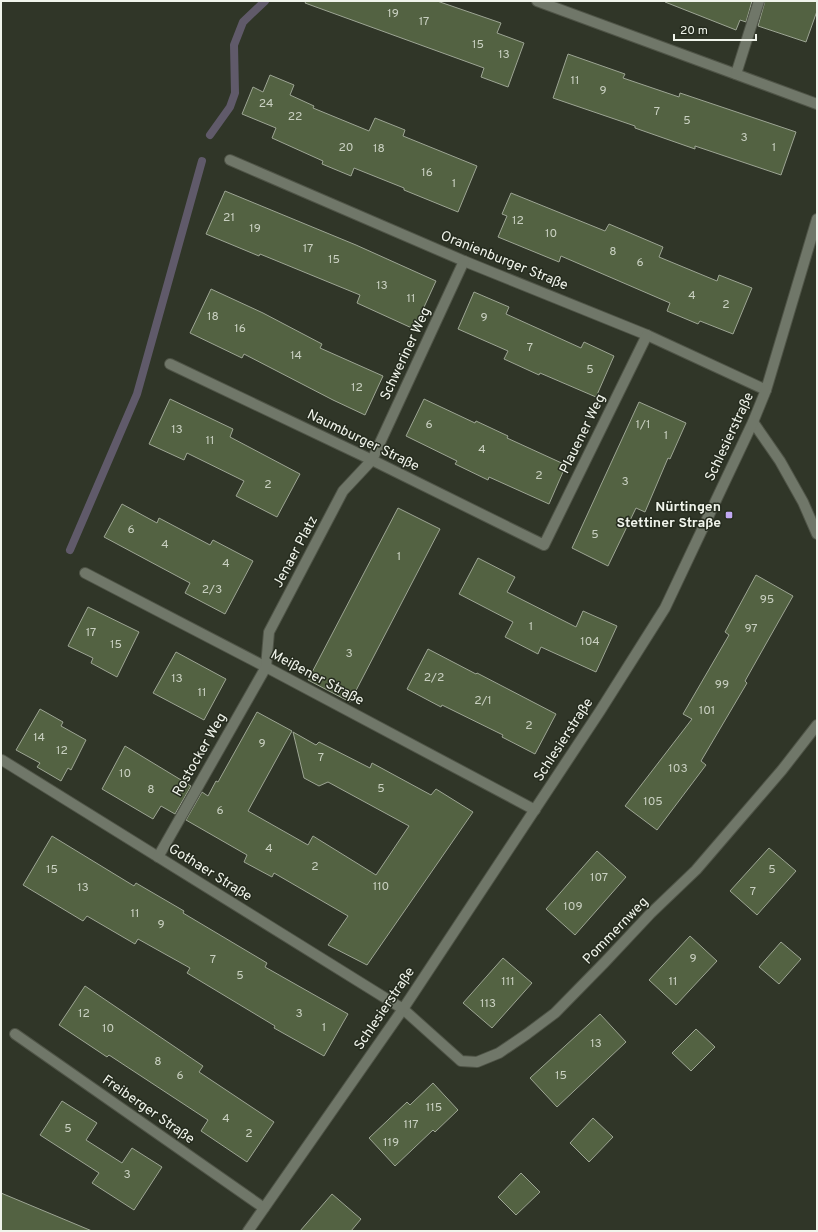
<svg xmlns="http://www.w3.org/2000/svg" width="818" height="1232" viewBox="0 0 818 1232" font-family="Overpass,sans-serif">
	<style>
		.lines { fill: none; stroke-linecap: round; stroke-linejoin: round }
		.stream { stroke: #605a6a; stroke-width: 8 }
		.building { fill: #536242; stroke: #9da594 }
		.street-casing { stroke: #4f5447; stroke-width: 12 }
		.street { stroke: #707769; stroke-width: 10 }
		.poi-dot { fill: #c1a8f3; stroke: #262c1f; stroke-width: 1.5 }
		.labels { text-anchor: middle; dominant-baseline: central; stroke-width: 3; stroke-linejoin: round; paint-order: stroke }
		.number-label { font-size: 12px; fill: #c9d0c1 }
		.street-label { font-size: 14px; fill: #f0f4eb; stroke: #262c1f }
		.poi-label { font-size: 14px; font-weight: bold; fill: #f0f4eb; stroke: #262c1f; text-anchor: end }
	</style>
	<rect width="100%" height="100%" fill="#303628"/>
	<g class="lines">
		<g class="stream">
			<path d="M210,135L230,107L235,93L234,45L243,22L265,1"/>
			<path d="M70,550L137,394L202,161"/>
		</g>
	</g>
	<g class="building">
		<path d="M306,1H437L501,23L497,33L524,43L508,87L481,77L484,68L305,3Z"/>
		<path d="M666,1H752L746,22L740,20L736,30L665,2Z"/>
		<path d="M765,1H817V11L806,42L758,26Z"/>
		<path d="M568,54L625,74L623,78L679,97L680,93L796,132L781,175L695,146V149L635,128V126L553,98Z"/>
		<path d="M270,75L294,85L290,95L314,106L313,108L369,131L375,118L405,130L403,136L477,166L458,212L404,190V188L354,168L351,176L322,164L323,161L272,138L276,128L242,114L253,87L263,92Z"/>
		<path d="M225,191L356,245L436,281L414,329L357,303L360,295L260,254L259,256L206,234Z"/>
		<path d="M511,193L605,231L609,224L663,247L659,257L717,281L719,275L752,288L733,334L700,321L698,324L667,311L670,303L561,256L559,262L498,237L507,216L502,214Z"/>
		<path d="M211,289L263,313L322,344L320,348L383,376L365,415L333,400L244,354L242,358L190,333Z"/>
		<path d="M474,292L509,307L506,314L581,348L584,342L614,356L596,397L540,373L539,375L504,359L508,351L458,329Z"/>
		<path d="M170,399L233,429L230,437L300,474L277,517L236,496L244,481L187,453L184,460L149,444Z"/>
		<path d="M424,399L475,423L476,421L508,436L507,438L566,465L549,504L489,477L488,480L455,464L457,461L406,436Z"/>
		<path d="M639,402L686,423L670,459L668,458L645,512L636,508L608,566L572,548Z"/>
		<path d="M122,504L157,523L159,518L210,545L213,540L253,561L225,614L185,593L190,583L104,537Z"/>
		<path d="M398,508L440,529L350,702L308,680Z"/>
		<path d="M478,558L515,577L507,592L576,627L583,611L617,626L596,672L541,647L538,654L505,637L513,622L459,594Z"/>
		<path d="M756,575L793,596L745,681L747,683L701,761L706,765L657,830L625,806L692,719L683,714L729,635L725,632Z"/>
		<path d="M88,607L139,632L117,677L91,663L93,658L68,646Z"/>
		<path d="M428,649L476,674L477,673L556,714L535,754L502,737L503,735L442,705L441,707L407,689Z"/>
		<path d="M176,652L226,679L204,720L153,693Z"/>
		<path d="M40,709L63,722L61,726L86,740L71,770L68,768L61,781L37,767L40,763L16,750Z"/>
		<path d="M257,712L292,731L248,811L308,845L313,836L376,875L409,826L328,782L319,786L304,778L293,732L316,745L319,742L370,768L372,763L431,795L436,789L473,812L367,965L328,945L348,916L274,873L272,877L244,862L247,855L186,820L202,792L208,796L216,781L218,782Z"/>
		<path d="M125,746L191,786L175,814L161,806L153,819L102,789Z"/>
		<path d="M52,836L134,886L136,883L184,911L183,913L267,963L265,967L348,1014L324,1056L274,1028L275,1026L187,973L190,968L138,939L135,944L87,916L83,921L23,885Z"/>
		<path d="M769,848L796,871L757,915L730,891Z"/>
		<path d="M597,851L626,877L575,935L546,909Z"/>
		<path d="M690,936L717,961L676,1005L649,980Z"/>
		<path d="M781,942L801,959L779,984L759,967Z"/>
		<path d="M503,958L532,983L492,1028L463,1003Z"/>
		<path d="M85,986L203,1066L199,1072L274,1122L247,1162L201,1131L208,1120L109,1055L107,1057L59,1025Z"/>
		<path d="M600,1014L626,1042L557,1107L530,1078Z"/>
		<path d="M696,1029L715,1047L691,1071L672,1053Z"/>
		<path d="M433,1083L458,1110L435,1132L433,1130L395,1166L369,1138L407,1102L410,1105Z"/>
		<path d="M62,1101L97,1123L86,1140L122,1163L132,1148L162,1167L134,1210L92,1183L99,1173L40,1135Z"/>
		<path d="M593,1118L613,1137L589,1162L570,1143Z"/>
		<path d="M521,1173L540,1192L516,1215L498,1197Z"/>
		<path d="M1,1193L92,1231H1Z"/>
		<path d="M332,1194L361,1219L351,1231H300Z"/>
	</g>
	<g class="lines">
		<g class="street-casing">
			<g id="street">
				<path d="M537,1L817,104"/>
				<path d="M736,74L759,1"/>
				<path d="M230,160L464,261L647,335L766,390"/>
				<path d="M170,364L372,460L544,545L647,335"/>
				<path d="M753,422L780,461L803,502L817,534"/>
				<path d="M85,573L266,667L535,810"/>
				<path d="M2,760L403,1009L461,1061L477,1062L499,1053L527,1034L555,1013L604,963L650,914L696,870L782,770L817,725"/>
				<path d="M158,857L266,667L269,632L343,491L372,460L464,261"/>
				<path d="M15,1034L264,1208"/>
				<path d="M248,1231L403,1009L600,711L665,608L753,422L766,390L817,219"/>
			</g>
		</g>
		<use href="#street" class="street"/>
	</g>
	<rect class="poi-dot" x="725" y="511" width="8" height="8" rx="2"/>
	<g class="labels">
		<g class="number-label">
			<text x="393" y="14">19</text>
			<text x="424" y="22">17</text>
			<text x="478" y="45">15</text>
			<text x="504" y="55">13</text>
			<text x="575" y="81">11</text>
			<text x="603" y="91">9</text>
			<text x="266" y="104">24</text>
			<text x="657" y="112">7</text>
			<text x="295" y="117">22</text>
			<text x="687" y="121">5</text>
			<text x="744" y="138">3</text>
			<text x="346" y="148">20</text>
			<text x="774" y="148">1</text>
			<text x="379" y="149">18</text>
			<text x="427" y="173">16</text>
			<text x="454" y="184">1</text>
			<text x="229" y="218">21</text>
			<text x="518" y="221">12</text>
			<text x="255" y="229">19</text>
			<text x="551" y="234">10</text>
			<text x="308" y="249">17</text>
			<text x="613" y="252">8</text>
			<text x="334" y="260">15</text>
			<text x="640" y="263">6</text>
			<text x="382" y="286">13</text>
			<text x="692" y="296">4</text>
			<text x="411" y="299">11</text>
			<text x="726" y="305">2</text>
			<text x="213" y="317">18</text>
			<text x="484" y="318">9</text>
			<text x="240" y="329">16</text>
			<text x="530" y="348">7</text>
			<text x="296" y="356">14</text>
			<text x="590" y="370">5</text>
			<text x="357" y="388">12</text>
			<text x="429" y="425">6</text>
			<text x="643" y="425">1/1</text>
			<text x="177" y="430">13</text>
			<text x="666" y="436">1</text>
			<text x="210" y="441">11</text>
			<text x="482" y="450">4</text>
			<text x="539" y="476">2</text>
			<text x="625" y="482">3</text>
			<text x="268" y="485">2</text>
			<text x="131" y="530">6</text>
			<text x="595" y="535">5</text>
			<text x="165" y="545">4</text>
			<text x="399" y="557">1</text>
			<text x="226" y="564">4</text>
			<text x="212" y="590">2/3</text>
			<text x="767" y="600">95</text>
			<text x="531" y="627">1</text>
			<text x="751" y="629">97</text>
			<text x="91" y="633">17</text>
			<text x="590" y="642">104</text>
			<text x="116" y="645">15</text>
			<text x="349" y="654">3</text>
			<text x="434" y="678">2/2</text>
			<text x="177" y="679">13</text>
			<text x="722" y="685">99</text>
			<text x="202" y="693">11</text>
			<text x="483" y="701">2/1</text>
			<text x="707" y="711">101</text>
			<text x="529" y="726">2</text>
			<text x="39" y="738">14</text>
			<text x="262" y="744">9</text>
			<text x="62" y="751">12</text>
			<text x="321" y="758">7</text>
			<text x="678" y="769">103</text>
			<text x="125" y="774">10</text>
			<text x="381" y="789">5</text>
			<text x="151" y="790">8</text>
			<text x="653" y="802">105</text>
			<text x="220" y="811">6</text>
			<text x="269" y="849">4</text>
			<text x="315" y="867">2</text>
			<text x="52" y="870">15</text>
			<text x="772" y="870">5</text>
			<text x="599" y="878">107</text>
			<text x="381" y="887">110</text>
			<text x="83" y="888">13</text>
			<text x="753" y="892">7</text>
			<text x="573" y="907">109</text>
			<text x="135" y="914">11</text>
			<text x="161" y="925">9</text>
			<text x="693" y="959">9</text>
			<text x="213" y="960">7</text>
			<text x="240" y="976">5</text>
			<text x="508" y="982">111</text>
			<text x="673" y="982">11</text>
			<text x="488" y="1004">113</text>
			<text x="84" y="1014">12</text>
			<text x="299" y="1014">3</text>
			<text x="324" y="1028">1</text>
			<text x="108" y="1029">10</text>
			<text x="596" y="1044">13</text>
			<text x="158" y="1062">8</text>
			<text x="180" y="1076">6</text>
			<text x="561" y="1076">15</text>
			<text x="434" y="1108">115</text>
			<text x="226" y="1119">4</text>
			<text x="411" y="1125">117</text>
			<text x="68" y="1129">5</text>
			<text x="249" y="1134">2</text>
			<text x="391" y="1143">119</text>
			<text x="127" y="1175">3</text>
		</g>
		<g class="street-label">
			<text transform="translate(504 261) rotate(22)">Oranienburger Straße</text>
			<text transform="translate(406 354) rotate(-65)">Schweriner Weg</text>
			<text transform="translate(583 434) rotate(-64)">Plauener Weg</text>
			<text transform="translate(730 437) rotate(-65)">Schlesierstraße</text>
			<text transform="translate(363 441) rotate(26)">Naumburger Straße</text>
			<text transform="translate(296 552) rotate(-62)">Jenaer Platz</text>
			<text transform="translate(317 678) rotate(28)">Meißener Straße</text>
			<text transform="translate(564 740) rotate(-57)">Schlesierstraße</text>
			<text transform="translate(200 755) rotate(-60)">Rostocker Weg</text>
			<text transform="translate(210 873) rotate(32)">Gothaer Straße</text>
			<text transform="translate(616 931) rotate(-46)">Pommernweg</text>
			<text transform="translate(385 1009) rotate(-56)">Schlesierstraße</text>
			<text transform="translate(148 1110) rotate(35)">Freiberger Straße</text>
		</g>
		<g class="poi-label">
			<text x="721" y="507">Nürtingen<tspan x="721" dy="16">Stettiner Straße</tspan></text>
		</g>
	</g>
	<rect width="818" height="1232" fill="none" stroke="#f0f4eb" stroke-width="4"/>
	<path d="M674 34v6h82v-6" fill="none" stroke="#f0f4eb" stroke-width="2"/>
	<text x="680" y="34" font-size="12" fill="#f0f4eb" stroke="#262c1f" stroke-width="3" paint-order="stroke">20 m</text>
</svg>
